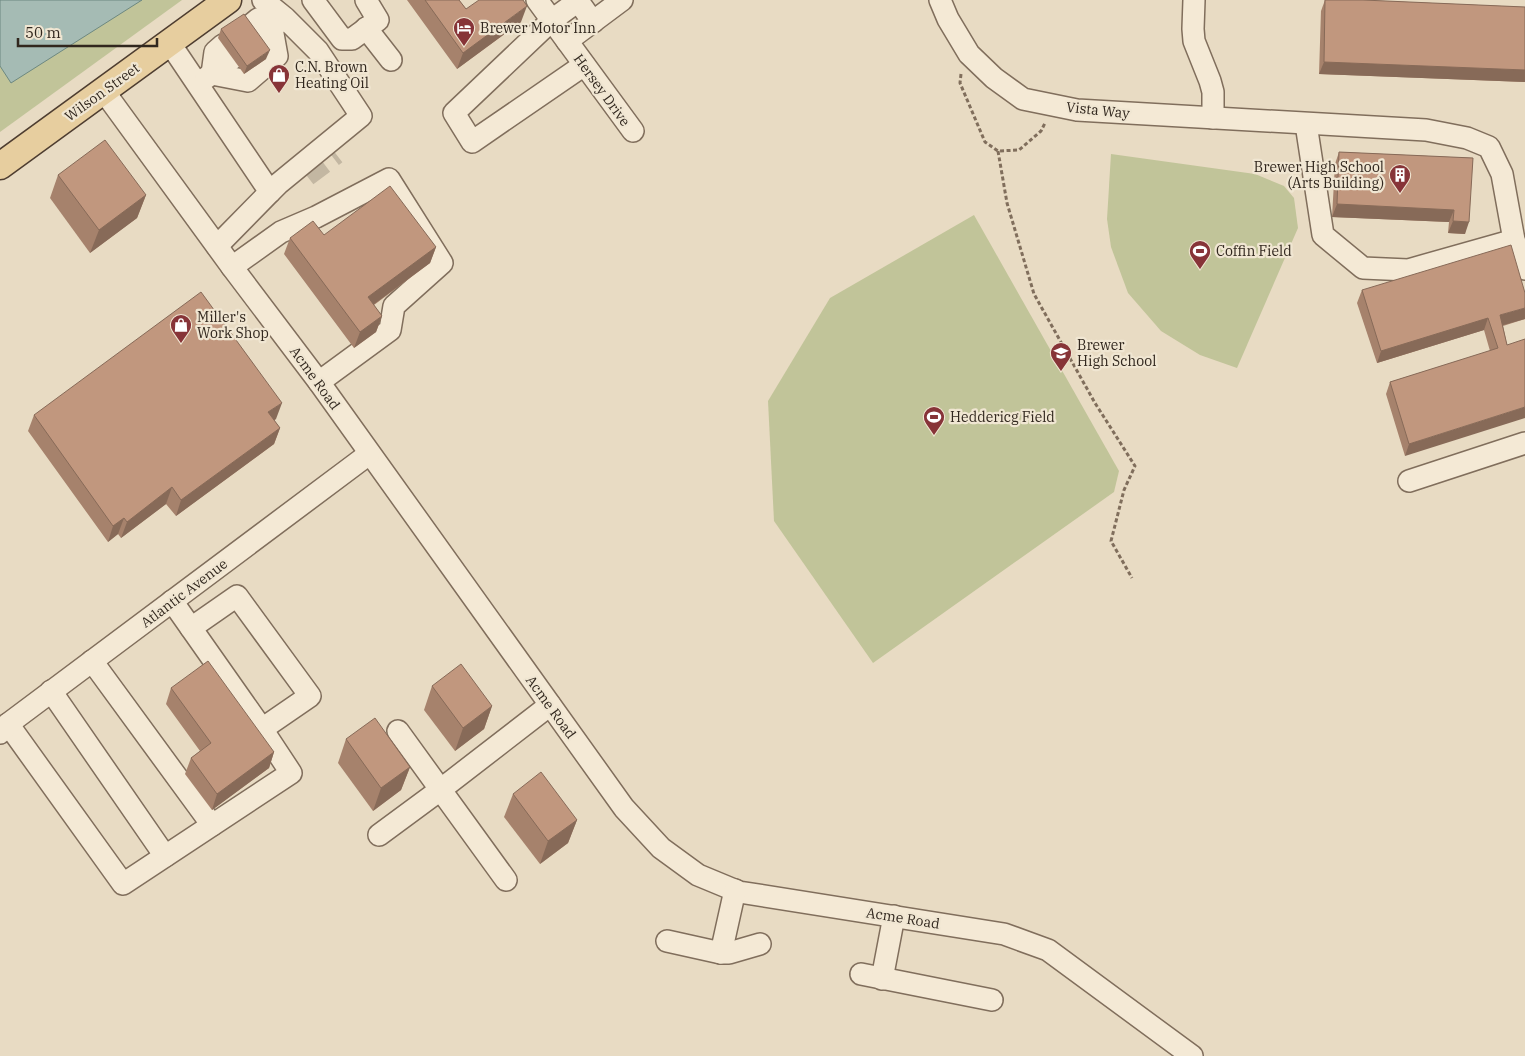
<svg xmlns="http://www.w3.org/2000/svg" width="1525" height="1056" viewBox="0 0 1525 1056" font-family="'IBM Plex Serif',serif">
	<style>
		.green { fill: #c1c499 }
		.water { fill: #a5bbb4; stroke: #6d8880 }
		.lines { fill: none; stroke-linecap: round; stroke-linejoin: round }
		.minor-tunnel { stroke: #c3b7a2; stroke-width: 21; stroke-dasharray: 21 11; stroke-linecap: butt }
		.minor-casing { stroke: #806e5c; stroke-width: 24 }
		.major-casing { stroke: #4e3d30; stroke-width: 29 }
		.path { stroke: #806e5c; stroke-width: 3; stroke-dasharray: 4 2.5; stroke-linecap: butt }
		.minor { stroke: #f4e9d5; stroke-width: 21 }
		.major { stroke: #e7ce9f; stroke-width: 26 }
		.wall { fill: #a6826c }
		.shaded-wall { fill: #876a58 }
		.building { fill: #c1977e; stroke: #876a58 }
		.labels { text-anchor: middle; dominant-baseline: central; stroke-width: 4.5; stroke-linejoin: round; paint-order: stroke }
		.poi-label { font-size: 14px; fill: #31271e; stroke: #f0e6d2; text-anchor: start }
		.street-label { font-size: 14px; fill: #31271e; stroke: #f0e6d2 }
	</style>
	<rect width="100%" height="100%" fill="#e8dbc3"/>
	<g class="green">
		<path d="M0,0H182L0,132Z"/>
		<path d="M1111,154L1255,174L1284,186L1294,198L1298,228L1237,368L1200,355L1161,331L1128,293L1111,247L1107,219Z"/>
		<path d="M974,215L1119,471L1114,492L873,663L774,521L768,401L830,298Z"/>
	</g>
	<path class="water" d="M0,0H142L11,83L0,66Z"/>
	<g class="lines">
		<path class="minor-tunnel" d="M307,176L336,154"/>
		<g class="minor-casing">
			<g id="minor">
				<path d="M263,0L285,18L318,51L361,116L278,184L270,192"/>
				<path d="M313,0L342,39H352L378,20L366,0"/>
				<path d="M537,0L633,131"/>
				<path d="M940,0L948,19L969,54L994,78L1023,99L1077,110L1426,130L1467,138L1489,147L1502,174L1514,240L1525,269"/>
				<path d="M1194,0L1193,29L1194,41L1210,81L1213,92V118"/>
				<path d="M366,28L391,60"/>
				<path d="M246,29L258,19L272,28L282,19"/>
				<path d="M567,41L622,0"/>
				<path d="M169,42L270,192L217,246"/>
				<path d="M223,45L215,52L212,74L248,81L277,56L272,28L255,42"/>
				<path d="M584,65L472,142L454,113L552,20L578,1L593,22"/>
				<path d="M206,78L233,58"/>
				<path d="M103,90L232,267L319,382L624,808L661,848L698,875L739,892L1004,934L1048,950L1192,1056"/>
				<path d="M1306,124L1323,235L1363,268L1408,270L1514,240"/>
				<path d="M232,267L281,232L316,217L389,179L442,263L394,306L390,330L319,382"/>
				<path d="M1409,481L1525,443"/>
				<path d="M191,628L237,596L310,696L262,729"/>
				<path d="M92,661L212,825"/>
				<path d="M51,691L165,856"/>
				<path d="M8,724L123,884L291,773L262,729L172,601"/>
				<path d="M398,731L506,880"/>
				<path d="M0,733L8,724L369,454"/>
				<path d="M379,835L440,790L550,705"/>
				<path d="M667,941L721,953H729L760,944"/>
				<path d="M721,953L735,890"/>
				<path d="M861,974L992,1000"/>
				<path d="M882,979L894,916"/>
			</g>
		</g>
		<g class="major-casing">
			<path id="major" d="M0,166L228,0"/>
		</g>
		<g class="path">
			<path d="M961,74L960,83L985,142L998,151L1019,150L1041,131L1045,123"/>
			<path d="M998,151L1007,203L1034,294L1095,403L1135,466L1124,490L1111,541L1132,578"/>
		</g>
		<use href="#minor" class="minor"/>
		<use href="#major" class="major"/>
	</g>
	<g class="wall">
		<path d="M407,0H459L466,9L521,22L457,69Z"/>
		<path d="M1325,0H1362L1525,7V82L1319,74L1321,11Z"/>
		<path d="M221,29L266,59L244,74L218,38Z"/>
		<path d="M1339,152L1473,158L1465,234L1448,233L1449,222L1332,217L1335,164Z"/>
		<path d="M58,175L146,195L137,218L90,253L50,198Z"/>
		<path d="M324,235L436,247L430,263L374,305L382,316L376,332L354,348L284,254L290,238Z"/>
		<path d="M1362,290L1525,319L1503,326L1507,345L1405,456L1386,394L1390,382L1490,351L1484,330L1377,363L1357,303Z"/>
		<path d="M34,415L276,419L274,420L280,428L274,444L176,516L166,504L121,538L118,534L108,542L28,431Z"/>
		<path d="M432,686L492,706L484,729L455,751L424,710Z"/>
		<path d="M171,688L274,752L269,768L212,810L185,774L191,758L200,751L166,704Z"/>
		<path d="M346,739L410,767L401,790L373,811L338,763Z"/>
		<path d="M513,794L577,820L568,843L540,864L504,817Z"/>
	</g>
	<g class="shaded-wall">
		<path d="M527,6L521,22L457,69L463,53Z"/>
		<path d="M270,50L266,59L244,74L247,66Z"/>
		<path d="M1324,62L1525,70V82L1319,74Z"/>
		<path d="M146,195L137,218L90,253L99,230Z"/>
		<path d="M1337,204L1454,210L1449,222L1332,217Z"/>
		<path d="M1453,221L1469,222L1465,234L1448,233Z"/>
		<path d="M436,247L430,263L362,313L368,297Z"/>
		<path d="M1525,308V319L1496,327L1500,315Z"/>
		<path d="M382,316L376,332L354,348L360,332Z"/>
		<path d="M1488,318L1484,330L1377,363L1381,351Z"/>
		<path d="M282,403L276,419L262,428L268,412Z"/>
		<path d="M1525,407V418L1405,456L1409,444Z"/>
		<path d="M280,428L274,444L176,516L181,500Z"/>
		<path d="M172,487L166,504L121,538L127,522Z"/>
		<path d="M124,518L118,534L108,542L113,526Z"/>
		<path d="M492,706L484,729L455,751L463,728Z"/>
		<path d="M274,752L269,768L212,810L217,794Z"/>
		<path d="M410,767L401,790L373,811L381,788Z"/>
		<path d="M577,820L568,843L540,864L548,841Z"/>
	</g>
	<g class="building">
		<path d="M425,0H459L466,9L479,0H523L527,6L463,53Z"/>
		<path d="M1325,0H1363L1525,7V70L1324,62Z"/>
		<path d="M244,14L270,50L247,66L221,29Z"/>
		<path d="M105,140L146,195L99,230L58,175Z"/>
		<path d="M1339,152L1473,158L1469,222L1453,221L1454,210L1337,204Z"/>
		<path d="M390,186L436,247L368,297L382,316L360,332L290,238L313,221L324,235Z"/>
		<path d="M1511,245L1525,293V308L1500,315L1507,345L1525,339V407L1409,444L1390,382L1498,348L1488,318L1381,351L1362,290Z"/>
		<path d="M201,292L282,403L268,412L280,428L181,500L172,487L127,522L124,518L113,526L34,415Z"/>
		<path d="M208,661L274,752L217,794L191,758L211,743L171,688Z"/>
		<path d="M461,664L492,706L463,728L432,686Z"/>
		<path d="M375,718L410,767L381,788L346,739Z"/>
		<path d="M541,772L577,820L548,841L513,794Z"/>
	</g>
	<defs>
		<g id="hotel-pin" transform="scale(1.125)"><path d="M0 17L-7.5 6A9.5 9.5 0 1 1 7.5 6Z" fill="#873438" stroke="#f0e6d2"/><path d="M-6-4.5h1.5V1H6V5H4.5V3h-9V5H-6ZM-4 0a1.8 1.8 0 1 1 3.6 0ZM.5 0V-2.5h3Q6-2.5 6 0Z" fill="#fff"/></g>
		<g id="shop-pin" transform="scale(1.125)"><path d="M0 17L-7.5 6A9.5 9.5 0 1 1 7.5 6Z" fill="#873438" stroke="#f0e6d2"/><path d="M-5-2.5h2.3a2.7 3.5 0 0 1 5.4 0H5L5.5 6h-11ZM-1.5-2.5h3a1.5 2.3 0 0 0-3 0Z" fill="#fff"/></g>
		<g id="building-pin" transform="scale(1.125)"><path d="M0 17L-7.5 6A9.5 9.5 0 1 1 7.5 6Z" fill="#873438" stroke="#f0e6d2"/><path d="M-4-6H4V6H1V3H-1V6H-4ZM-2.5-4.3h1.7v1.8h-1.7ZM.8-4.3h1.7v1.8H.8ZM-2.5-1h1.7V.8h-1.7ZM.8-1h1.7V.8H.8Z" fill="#fff"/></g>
		<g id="stadium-pin" transform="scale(1.125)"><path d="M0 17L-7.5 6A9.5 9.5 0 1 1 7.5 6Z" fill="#873438" stroke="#f0e6d2"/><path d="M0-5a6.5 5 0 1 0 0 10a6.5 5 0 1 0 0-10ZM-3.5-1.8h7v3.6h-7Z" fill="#fff"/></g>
		<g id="school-pin" transform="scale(1.125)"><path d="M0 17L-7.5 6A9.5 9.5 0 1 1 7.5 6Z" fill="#873438" stroke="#f0e6d2"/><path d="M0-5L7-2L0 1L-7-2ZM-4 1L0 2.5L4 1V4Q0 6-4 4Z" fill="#fff"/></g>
	</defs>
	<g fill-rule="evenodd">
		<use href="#hotel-pin" x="464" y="28"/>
		<use href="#shop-pin" x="279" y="75"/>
		<use href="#building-pin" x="1400" y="175"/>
		<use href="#stadium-pin" x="1200" y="251"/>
		<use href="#shop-pin" x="181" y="325"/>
		<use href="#school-pin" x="1061" y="353"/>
		<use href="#stadium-pin" x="934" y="417"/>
	</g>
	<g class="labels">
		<g class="poi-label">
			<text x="480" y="28">Brewer Motor Inn</text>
			<text x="295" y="67">C.N. Brown<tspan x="295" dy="16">Heating Oil</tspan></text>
			<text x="1384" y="167" text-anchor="end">Brewer High School<tspan x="1384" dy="16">(Arts Building)</tspan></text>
			<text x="1216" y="251">Coffin Field</text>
			<text x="197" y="317">Miller's<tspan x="197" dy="16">Work Shop</tspan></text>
			<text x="1077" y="345">Brewer<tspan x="1077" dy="16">High School</tspan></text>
			<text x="950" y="417">Heddericg Field</text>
		</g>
		<g class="street-label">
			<text transform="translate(602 90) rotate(54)">Hersey Drive</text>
			<text transform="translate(102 92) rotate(-36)">Wilson Street</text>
			<text transform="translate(1098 110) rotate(6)">Vista Way</text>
			<text transform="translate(315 378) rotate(54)">Acme Road</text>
			<text transform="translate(184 593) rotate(-37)">Atlantic Avenue</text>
			<text transform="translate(551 707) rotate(54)">Acme Road</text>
			<text transform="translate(903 918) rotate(9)">Acme Road</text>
		</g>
	</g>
	<path d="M18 38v8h139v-8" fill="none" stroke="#31271e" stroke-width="2.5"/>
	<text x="25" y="38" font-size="15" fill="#31271e" stroke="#f0e6d2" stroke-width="4" paint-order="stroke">50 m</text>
</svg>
